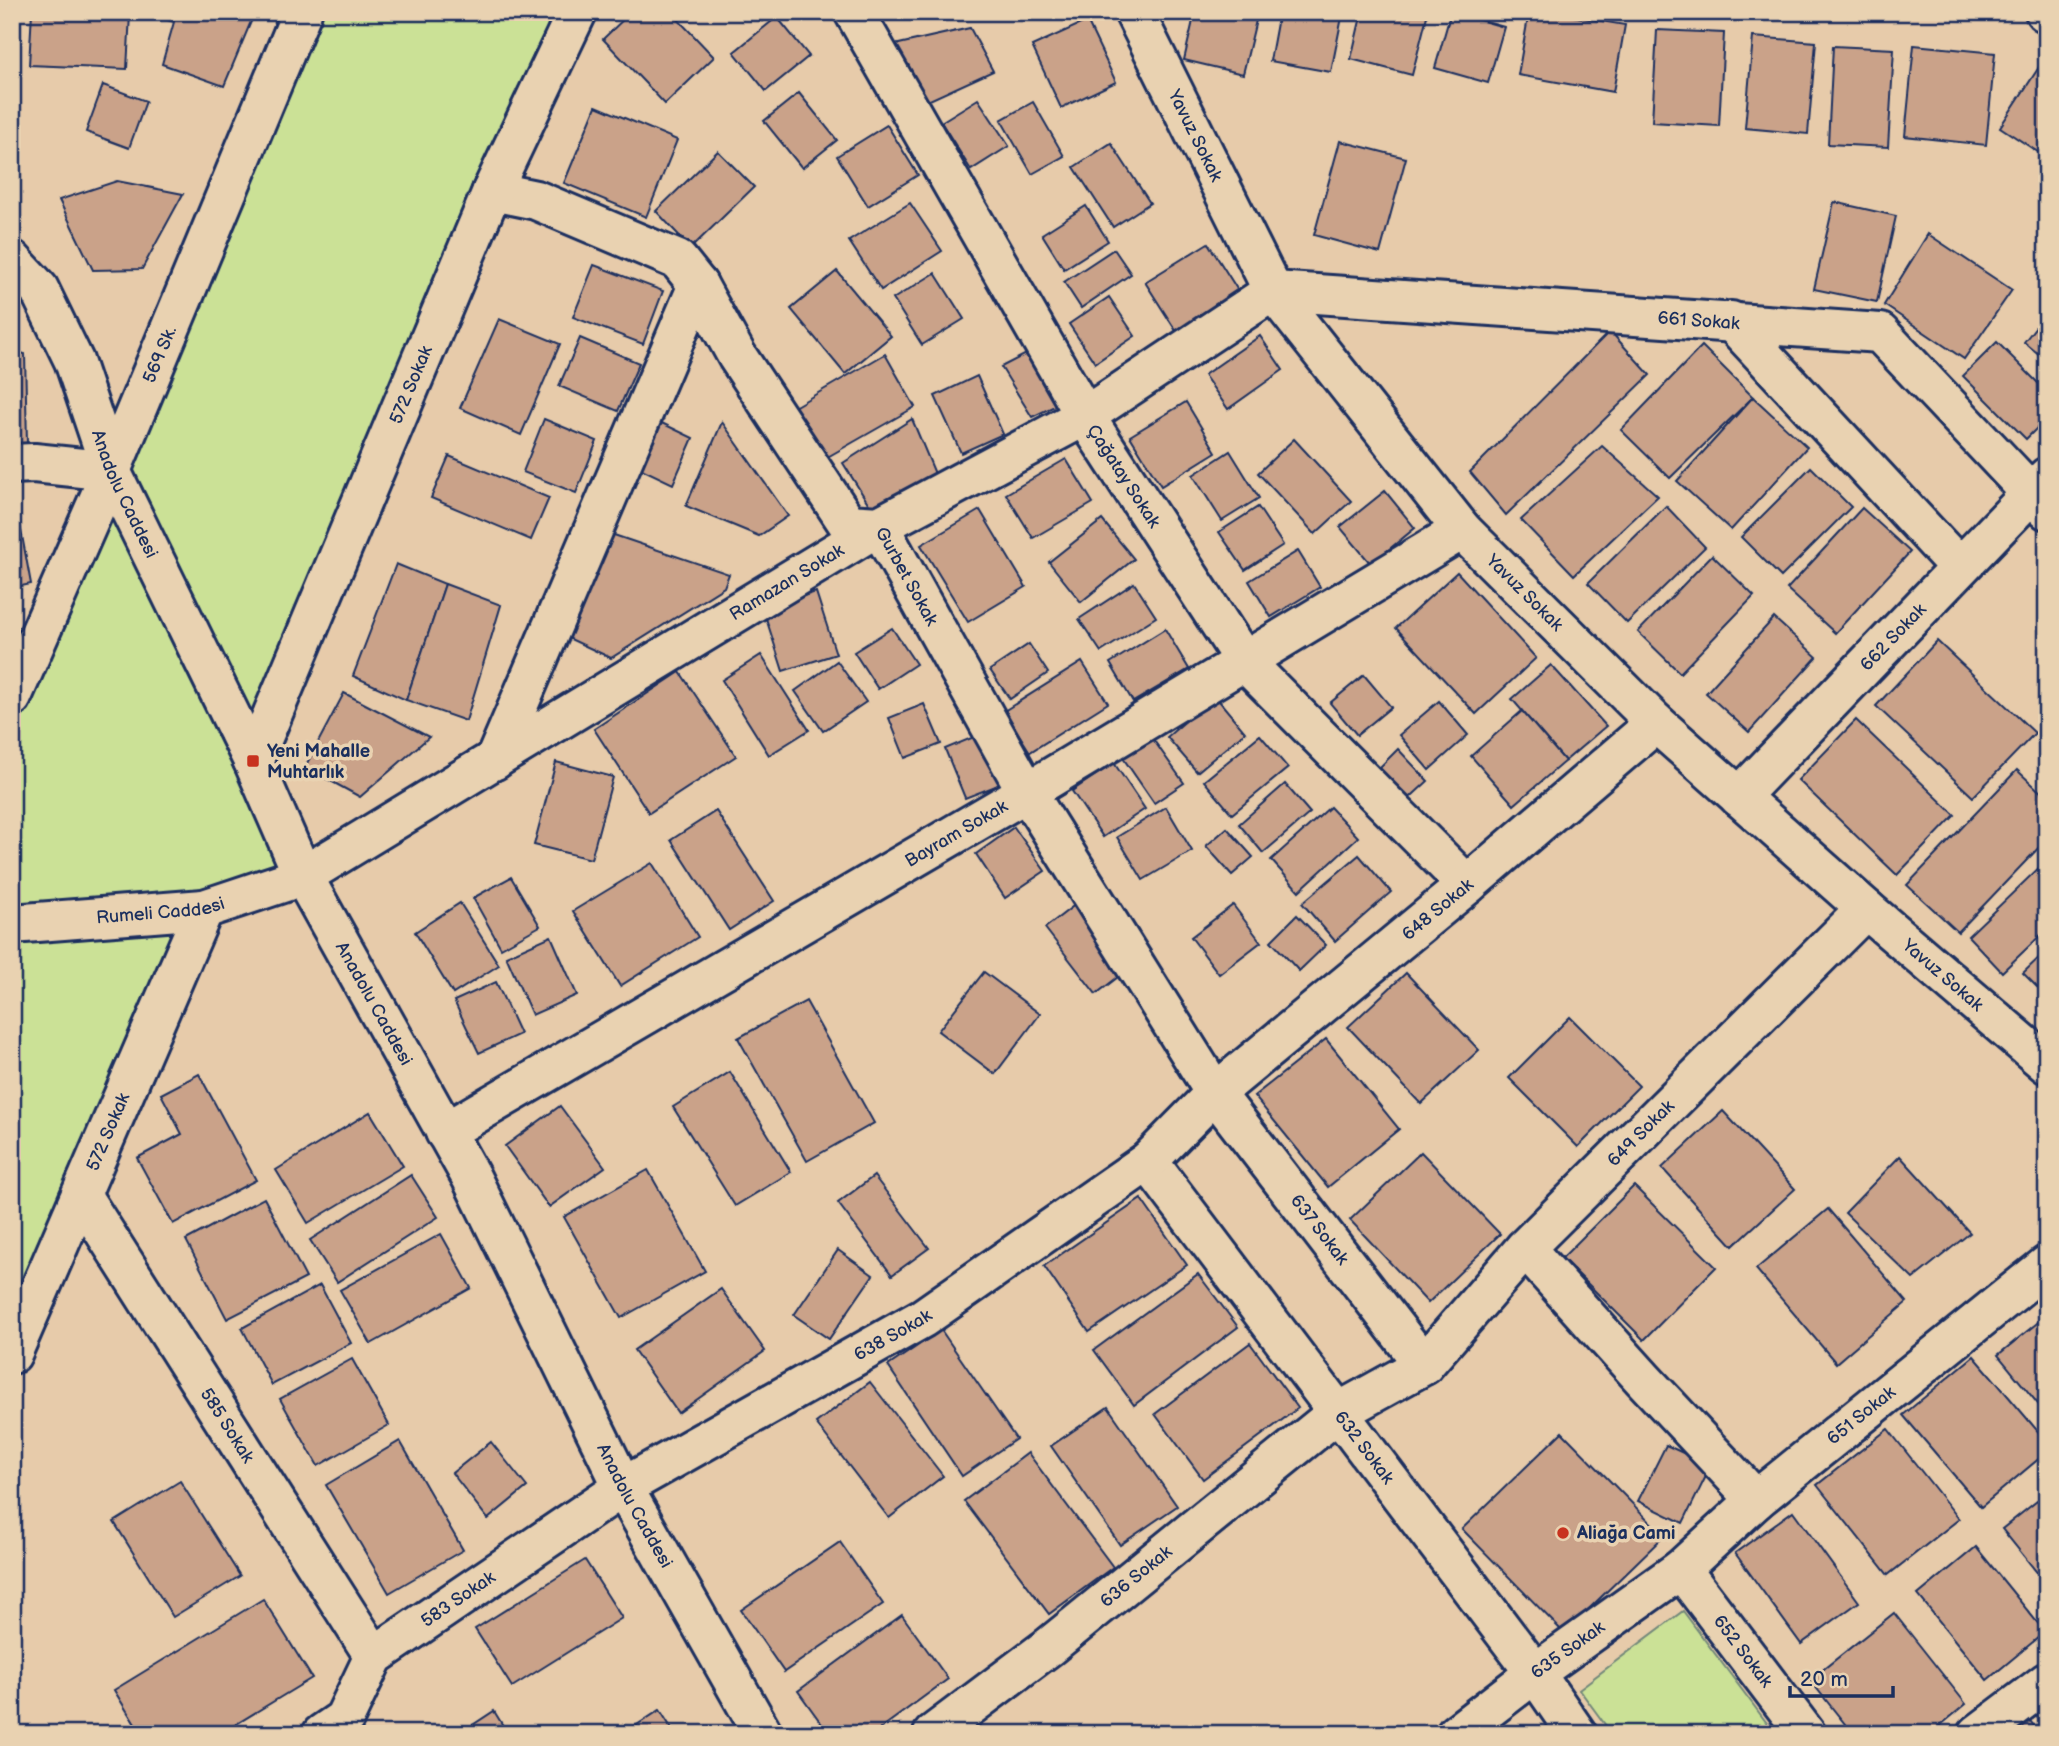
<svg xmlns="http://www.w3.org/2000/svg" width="2059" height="1746" viewBox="0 0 2059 1746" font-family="'Balsamiq Sans',sans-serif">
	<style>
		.green { fill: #cbe196; stroke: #73887a; stroke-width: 2 }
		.building { fill: #caa289; stroke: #1b2f5e; stroke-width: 2 }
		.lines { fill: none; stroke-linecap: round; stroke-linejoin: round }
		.minor-casing { stroke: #1b2f5e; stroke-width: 44 }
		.minor { stroke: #e9d2b1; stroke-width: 38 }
		.poi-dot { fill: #c8321e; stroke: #e9d2b1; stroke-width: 2.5 }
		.labels { text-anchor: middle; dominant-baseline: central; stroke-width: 7; stroke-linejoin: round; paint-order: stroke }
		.street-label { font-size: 18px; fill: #1b2f5e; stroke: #e9d2b1 }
		.poi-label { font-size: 18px; font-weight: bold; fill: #1b2f5e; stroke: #e9d2b1; text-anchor: start }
	</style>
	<rect width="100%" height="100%" fill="#e7cbaa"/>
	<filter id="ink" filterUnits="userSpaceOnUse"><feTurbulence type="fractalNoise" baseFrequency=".0143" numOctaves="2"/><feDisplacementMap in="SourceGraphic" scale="14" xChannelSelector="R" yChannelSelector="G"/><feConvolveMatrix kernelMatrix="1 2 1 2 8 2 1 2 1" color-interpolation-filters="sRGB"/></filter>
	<g filter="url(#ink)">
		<g class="green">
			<path d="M302,12H577L253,761L303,876L204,910L12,1354V697Z"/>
			<path d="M1683,1611L1775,1734H1612L1579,1689Z"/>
		</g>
		<g class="building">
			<path d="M32,12L130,14L127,69L29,65Z"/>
			<path d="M156,12H255L224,86L162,64L174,22L155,16Z"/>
			<path d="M631,12H671L714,57L665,104L603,39Z"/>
			<path d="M754,12H773L762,21Z"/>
			<path d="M1195,12H1258L1243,74L1184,60Z"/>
			<path d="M1279,12H1343L1331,72L1270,61Z"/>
			<path d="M1362,12H1428L1412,75L1351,59Z"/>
			<path d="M1451,12L1504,27L1488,83L1435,68Z"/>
			<path d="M1529,12H1548L1625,25L1613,92L1518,75Z"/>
			<path d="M777,17L809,56L766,91L734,52Z"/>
			<path d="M1087,21L1116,82L1061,108L1032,46Z"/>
			<path d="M970,28L993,71L921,104L890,46Z"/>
			<path d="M1657,30L1724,33L1719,126L1652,122Z"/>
			<path d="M1753,37L1816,42L1808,134L1745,128Z"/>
			<path d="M1914,45L1995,53L1986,145L1905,136Z"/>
			<path d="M1833,46L1894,49L1888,147L1828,144Z"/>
			<path d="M2045,58L2047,60V158L2000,127Z"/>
			<path d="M103,85L146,101L129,148L86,132Z"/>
			<path d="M799,93L837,140L802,168L764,121Z"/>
			<path d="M978,99L1009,146L971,170L941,122Z"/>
			<path d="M1033,102L1064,156L1032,174L1001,120Z"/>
			<path d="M596,106L677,140L646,217L564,183Z"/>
			<path d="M887,125L918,175L868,206L837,156Z"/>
			<path d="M1340,141L1406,158L1380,253L1314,235Z"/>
			<path d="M1111,143L1150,203L1113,227L1074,167Z"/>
			<path d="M718,151L754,187L691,248L656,211Z"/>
			<path d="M117,181L183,194L142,269L93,270L59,200Z"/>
			<path d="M1834,202L1896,216L1877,302L1814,289Z"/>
			<path d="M910,203L942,251L881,290L849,241Z"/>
			<path d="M1086,206L1108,241L1064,269L1042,234Z"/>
			<path d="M1928,234L2012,290L1964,359L1884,305Z"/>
			<path d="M1208,243L1242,297L1180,337L1145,282Z"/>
			<path d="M1114,249L1131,274L1081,308L1064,282Z"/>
			<path d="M594,265L663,291L643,344L573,317Z"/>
			<path d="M837,271L891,336L845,374L791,309Z"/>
			<path d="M935,273L964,319L922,345L893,299Z"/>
			<path d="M1109,297L1135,336L1095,363L1069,324Z"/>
			<path d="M2047,312V361L2024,342Z"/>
			<path d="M499,319L560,344L521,435L460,408Z"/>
			<path d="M1610,331L1650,375L1506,515L1470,472Z"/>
			<path d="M1260,336L1283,370L1228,409L1204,375Z"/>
			<path d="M580,338L639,363L618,411L559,386Z"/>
			<path d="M1997,342L2047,392V418L2026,439L1963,376Z"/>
			<path d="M1702,346L1753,397L1670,478L1621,430Z"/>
			<path d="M1038,348L1065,401L1032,417L1001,367Z"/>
			<path d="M12,351L25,354L27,443H12Z"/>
			<path d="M885,354L915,407L824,459L794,407Z"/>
			<path d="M977,376L1003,434L961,453L935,396Z"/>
			<path d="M1753,397L1807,447L1731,530L1677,481Z"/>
			<path d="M1186,402L1216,452L1161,486L1130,436Z"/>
			<path d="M647,416L693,438L673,484L629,463Z"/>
			<path d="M544,419L597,441L576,493L523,472Z"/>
			<path d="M912,419L936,476L875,514L843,463Z"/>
			<path d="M722,422L788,516L759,536L686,506Z"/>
			<path d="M1294,439L1351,501L1315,534L1258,473Z"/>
			<path d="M1602,446L1658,496L1574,575L1521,520Z"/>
			<path d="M1230,451L1259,498L1222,521L1193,475Z"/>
			<path d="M449,456L549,498L531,540L431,498Z"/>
			<path d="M1066,459L1093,503L1033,538L1006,494Z"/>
			<path d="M1811,467L1851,507L1781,577L1741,537Z"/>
			<path d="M1385,491L1415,528L1371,564L1340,527Z"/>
			<path d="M1666,506L1705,547L1627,623L1588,583Z"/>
			<path d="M1258,507L1283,545L1245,570L1219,532Z"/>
			<path d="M1862,508L1910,552L1835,633L1787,589Z"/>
			<path d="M980,510L1026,587L968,622L921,545Z"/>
			<path d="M18,514L31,584L12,588V515Z"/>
			<path d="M1102,520L1134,559L1081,602L1049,562Z"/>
			<path d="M611,534L729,574L724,587L611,658L566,637Z"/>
			<path d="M1298,551L1320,587L1271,617L1249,581Z"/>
			<path d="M1712,555L1754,596L1680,673L1638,632Z"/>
			<path d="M396,564L445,584L406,700L353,676Z"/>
			<path d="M1457,572L1536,658L1476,714L1396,628Z"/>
			<path d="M1134,583L1156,617L1101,652L1079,619Z"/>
			<path d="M445,584L501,605L466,721L406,700Z"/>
			<path d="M816,592L836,654L783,671L763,609Z"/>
			<path d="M1774,618L1817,657L1749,732L1706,693Z"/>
			<path d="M892,628L916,664L878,689L854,652Z"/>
			<path d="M1165,629L1189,669L1133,702L1110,663Z"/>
			<path d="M1937,641L2035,733L1973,797L1876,706Z"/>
			<path d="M1029,644L1048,673L1010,699L990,670Z"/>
			<path d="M761,655L809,730L769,755L722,680Z"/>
			<path d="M837,661L866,702L823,731L795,691Z"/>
			<path d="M1082,662L1108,703L1030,752L1004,711Z"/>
			<path d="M1551,665L1606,726L1565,761L1512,699Z"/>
			<path d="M680,672L736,756L649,813L594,729Z"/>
			<path d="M1364,675L1391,707L1357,735L1330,703Z"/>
			<path d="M344,693L429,737L360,797L305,767Z"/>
			<path d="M1215,696L1245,732L1197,772L1167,737Z"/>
			<path d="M1439,701L1468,735L1429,770L1399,735Z"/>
			<path d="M924,704L941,744L905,758L889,718Z"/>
			<path d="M1522,711L1565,761L1514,805L1471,756Z"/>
			<path d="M1856,720L1955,815L1897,875L1798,780Z"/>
			<path d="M981,734L1001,784L965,798L945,749Z"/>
			<path d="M1150,735L1184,783L1154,803L1121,755Z"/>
			<path d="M1260,735L1288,768L1232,814L1204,781Z"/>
			<path d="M1398,749L1428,781L1402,805L1372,775Z"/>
			<path d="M556,762L613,777L591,859L534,845Z"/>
			<path d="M1114,763L1145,809L1103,837L1072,791Z"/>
			<path d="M2017,770L2047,798V839L1958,932L1907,885Z"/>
			<path d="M1285,784L1310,813L1263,853L1239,824Z"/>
			<path d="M1166,807L1192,851L1143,880L1117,837Z"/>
			<path d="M1330,807L1358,837L1299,891L1271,860Z"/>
			<path d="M716,811L774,901L729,930L671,840Z"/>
			<path d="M1014,827L1045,871L1005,898L976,854Z"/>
			<path d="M1227,828L1253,857L1232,875L1206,846Z"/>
			<path d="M1359,855L1391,892L1335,941L1302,903Z"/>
			<path d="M2047,860V929L2002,972L1968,936Z"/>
			<path d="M652,863L698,937L620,986L573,911Z"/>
			<path d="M511,877L540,926L501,948L473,898Z"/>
			<path d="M460,903L499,965L453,994L415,932Z"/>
			<path d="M1076,904L1127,970L1096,994L1045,928Z"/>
			<path d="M1233,905L1261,942L1219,974L1191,937Z"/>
			<path d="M1297,915L1326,945L1299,971L1271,941Z"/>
			<path d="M551,936L577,995L532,1015L506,956Z"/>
			<path d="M2047,950V997L2023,973Z"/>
			<path d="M984,972L1040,1014L995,1074L938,1031Z"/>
			<path d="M1406,973L1479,1050L1421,1104L1348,1027Z"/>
			<path d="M496,982L520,1034L479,1053L454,1001Z"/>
			<path d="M806,1001L874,1123L807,1161L738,1038Z"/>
			<path d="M1570,1017L1639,1086L1578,1147L1509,1078Z"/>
			<path d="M1326,1039L1399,1129L1328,1187L1254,1096Z"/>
			<path d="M730,1072L791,1172L735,1206L673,1107Z"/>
			<path d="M199,1074L256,1180L173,1224L137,1158L182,1134L161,1094Z"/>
			<path d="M560,1106L605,1167L549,1207L505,1146Z"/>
			<path d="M1723,1111L1795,1189L1733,1246L1662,1168Z"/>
			<path d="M370,1112L403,1166L308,1223L276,1170Z"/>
			<path d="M1421,1152L1500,1234L1428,1303L1350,1220Z"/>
			<path d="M1900,1156L1970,1233L1913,1279L1845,1213Z"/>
			<path d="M648,1170L705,1271L621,1318L564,1217Z"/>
			<path d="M411,1175L438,1217L337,1282L310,1240Z"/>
			<path d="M874,1176L929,1248L892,1275L838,1203Z"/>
			<path d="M1634,1186L1716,1267L1644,1340L1562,1258Z"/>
			<path d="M264,1198L306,1278L227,1319L186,1240Z"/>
			<path d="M1141,1199L1187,1265L1089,1332L1044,1266Z"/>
			<path d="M1828,1209L1907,1302L1836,1363L1756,1269Z"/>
			<path d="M441,1234L471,1288L371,1344L340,1290Z"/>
			<path d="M838,1250L873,1275L829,1339L794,1315Z"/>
			<path d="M1198,1274L1238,1327L1134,1405L1094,1350Z"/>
			<path d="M320,1285L351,1343L272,1385L242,1328Z"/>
			<path d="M721,1289L765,1351L678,1413L634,1350Z"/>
			<path d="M2047,1315V1415L1998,1355Z"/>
			<path d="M941,1330L1016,1439L962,1476L888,1366Z"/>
			<path d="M1250,1343L1298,1408L1203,1479L1155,1414Z"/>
			<path d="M1974,1356L2047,1442V1452L1981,1507L1903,1415Z"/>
			<path d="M352,1359L389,1425L318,1466L280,1399Z"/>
			<path d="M870,1382L943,1476L889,1518L816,1423Z"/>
			<path d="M1108,1407L1177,1506L1120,1545L1051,1446Z"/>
			<path d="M1888,1429L1959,1519L1888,1575L1817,1485Z"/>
			<path d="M1562,1432L1664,1536L1564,1633L1462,1529Z"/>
			<path d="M400,1441L463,1550L389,1593L326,1485Z"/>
			<path d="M491,1442L527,1487L488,1519L452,1473Z"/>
			<path d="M1666,1445L1711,1466L1683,1523L1638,1501Z"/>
			<path d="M1028,1453L1113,1567L1049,1614L964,1501Z"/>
			<path d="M180,1481L240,1576L173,1617L114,1522Z"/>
			<path d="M2047,1493V1585L2002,1529Z"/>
			<path d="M1793,1511L1859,1602L1801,1644L1735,1553Z"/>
			<path d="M840,1542L883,1604L784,1672L741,1610Z"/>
			<path d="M1976,1547L2045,1632L1987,1680L1918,1595Z"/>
			<path d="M585,1560L622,1618L512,1687L475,1629Z"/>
			<path d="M263,1599L312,1678L220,1734H141L114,1690Z"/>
			<path d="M1894,1613L1966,1704L1930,1734H1853L1810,1680Z"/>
			<path d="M902,1615L948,1679L873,1734H829L798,1691Z"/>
			<path d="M660,1710L675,1734H623Z"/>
			<path d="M494,1711L508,1734H459Z"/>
			<path d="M2028,1718L2040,1734H2007Z"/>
		</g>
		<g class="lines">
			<g class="minor-casing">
				<g id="minor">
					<path id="s1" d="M854,12L1085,416L1244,661L1467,885"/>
					<path id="s2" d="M1134,12L1273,291L1462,530L1656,723L1866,909L2047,1064"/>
					<path d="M2045,12H2047"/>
					<path id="s3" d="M492,191L536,200L678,260L698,285L737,356L848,524L879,526L1027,792L1215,1093L1424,1365"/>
					<path id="s4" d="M12,260L39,289L74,361L111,471L253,761L303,876L471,1177L623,1487L763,1734"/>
					<path d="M1731,321L1959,567"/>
					<path d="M12,464L34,463L111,471"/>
					<path id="s5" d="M12,697L111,471L302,12"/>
					<path d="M495,760L698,285"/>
					<path id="s6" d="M253,761L492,191L577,12"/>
					<path id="s7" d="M1739,797L2047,477"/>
					<path id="s8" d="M12,924L204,909L303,876L879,526L1085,416L1273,291L1880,333L2047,510"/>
					<path id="s9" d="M445,1132L1027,792L1462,530"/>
					<path id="s10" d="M1148,1161L1535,1673L1577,1734"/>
					<path id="s11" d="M81,1195L374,1656"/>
					<path d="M1525,1248L1643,1379L1756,1500"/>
					<path id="s12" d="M12,1354L204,909"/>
					<path id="s13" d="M1681,1569L1806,1734"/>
					<path id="s14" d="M322,1734L344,1719L374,1656L623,1487L923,1318L1148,1161L1215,1093L1467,885L1656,723"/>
					<path id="s15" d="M933,1734L1050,1646L1337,1413L1424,1365L1525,1248L1866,909"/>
					<path id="s16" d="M1456,1734L1535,1673L1681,1569L1756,1500L2047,1265"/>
					<path d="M1978,1734L2047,1682"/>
				</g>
			</g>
			<use href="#minor" class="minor"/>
		</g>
	</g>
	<g class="poi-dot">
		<rect x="246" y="754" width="14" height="14" rx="3.5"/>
		<circle cx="1563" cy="1533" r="7"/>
	</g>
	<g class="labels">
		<g class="street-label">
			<text stroke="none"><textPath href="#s2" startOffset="138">Yavuz Sokak</textPath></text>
			<text stroke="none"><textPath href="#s8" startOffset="1857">661 Sokak</textPath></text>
			<text stroke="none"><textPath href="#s5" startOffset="373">569 Sk.</textPath></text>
			<text stroke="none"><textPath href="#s6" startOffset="408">572 Sokak</textPath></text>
			<text stroke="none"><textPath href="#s1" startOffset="537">Çağatay Sokak</textPath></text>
			<text stroke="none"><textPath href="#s4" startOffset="262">Anadolu Caddesi</textPath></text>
			<text stroke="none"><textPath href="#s3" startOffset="602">Gurbet Sokak</textPath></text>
			<text stroke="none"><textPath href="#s8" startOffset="863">Ramazan Sokak</textPath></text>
			<text stroke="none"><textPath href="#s2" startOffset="705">Yavuz Sokak</textPath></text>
			<text stroke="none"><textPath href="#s7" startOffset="222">662 Sokak</textPath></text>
			<text stroke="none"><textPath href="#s9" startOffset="592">Bayram Sokak</textPath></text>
			<text stroke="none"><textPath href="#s8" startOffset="149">Rumeli Caddesi</textPath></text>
			<text stroke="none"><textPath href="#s14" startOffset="1400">648 Sokak</textPath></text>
			<text stroke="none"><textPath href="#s2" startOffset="1272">Yavuz Sokak</textPath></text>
			<text stroke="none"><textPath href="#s4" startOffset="830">Anadolu Caddesi</textPath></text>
			<text stroke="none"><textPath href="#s12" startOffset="242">572 Sokak</textPath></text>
			<text stroke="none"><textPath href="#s15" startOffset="933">649 Sokak</textPath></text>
			<text stroke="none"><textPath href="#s3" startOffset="1376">637 Sokak</textPath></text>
			<text stroke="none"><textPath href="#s14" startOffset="707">638 Sokak</textPath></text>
			<text stroke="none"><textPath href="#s16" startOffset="516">651 Sokak</textPath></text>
			<text stroke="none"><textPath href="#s11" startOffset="273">585 Sokak</textPath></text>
			<text stroke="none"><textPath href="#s10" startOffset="359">632 Sokak</textPath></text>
			<text stroke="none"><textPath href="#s4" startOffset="1396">Anadolu Caddesi</textPath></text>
			<text stroke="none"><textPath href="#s15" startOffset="257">636 Sokak</textPath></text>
			<text stroke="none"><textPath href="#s14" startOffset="198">583 Sokak</textPath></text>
			<text stroke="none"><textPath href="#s16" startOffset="140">635 Sokak</textPath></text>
			<text stroke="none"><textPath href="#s13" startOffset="103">652 Sokak</textPath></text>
		</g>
		<g class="poi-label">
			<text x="267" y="751">Yeni Mahalle<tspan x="267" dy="21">Muhtarlık</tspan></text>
			<text x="1577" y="1533">Aliağa Cami</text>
		</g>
	</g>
	<rect width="2059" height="1746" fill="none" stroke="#e9d2b1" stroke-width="42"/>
	<rect x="21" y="21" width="2017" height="1704" fill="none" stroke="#1b2f5e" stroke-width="2.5" filter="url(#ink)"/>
	<path d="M1790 1686v10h103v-10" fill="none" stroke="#1b2f5e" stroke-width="3.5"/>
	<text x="1800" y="1686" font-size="21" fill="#1b2f5e" stroke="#e9d2b1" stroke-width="5" paint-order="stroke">20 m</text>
</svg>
